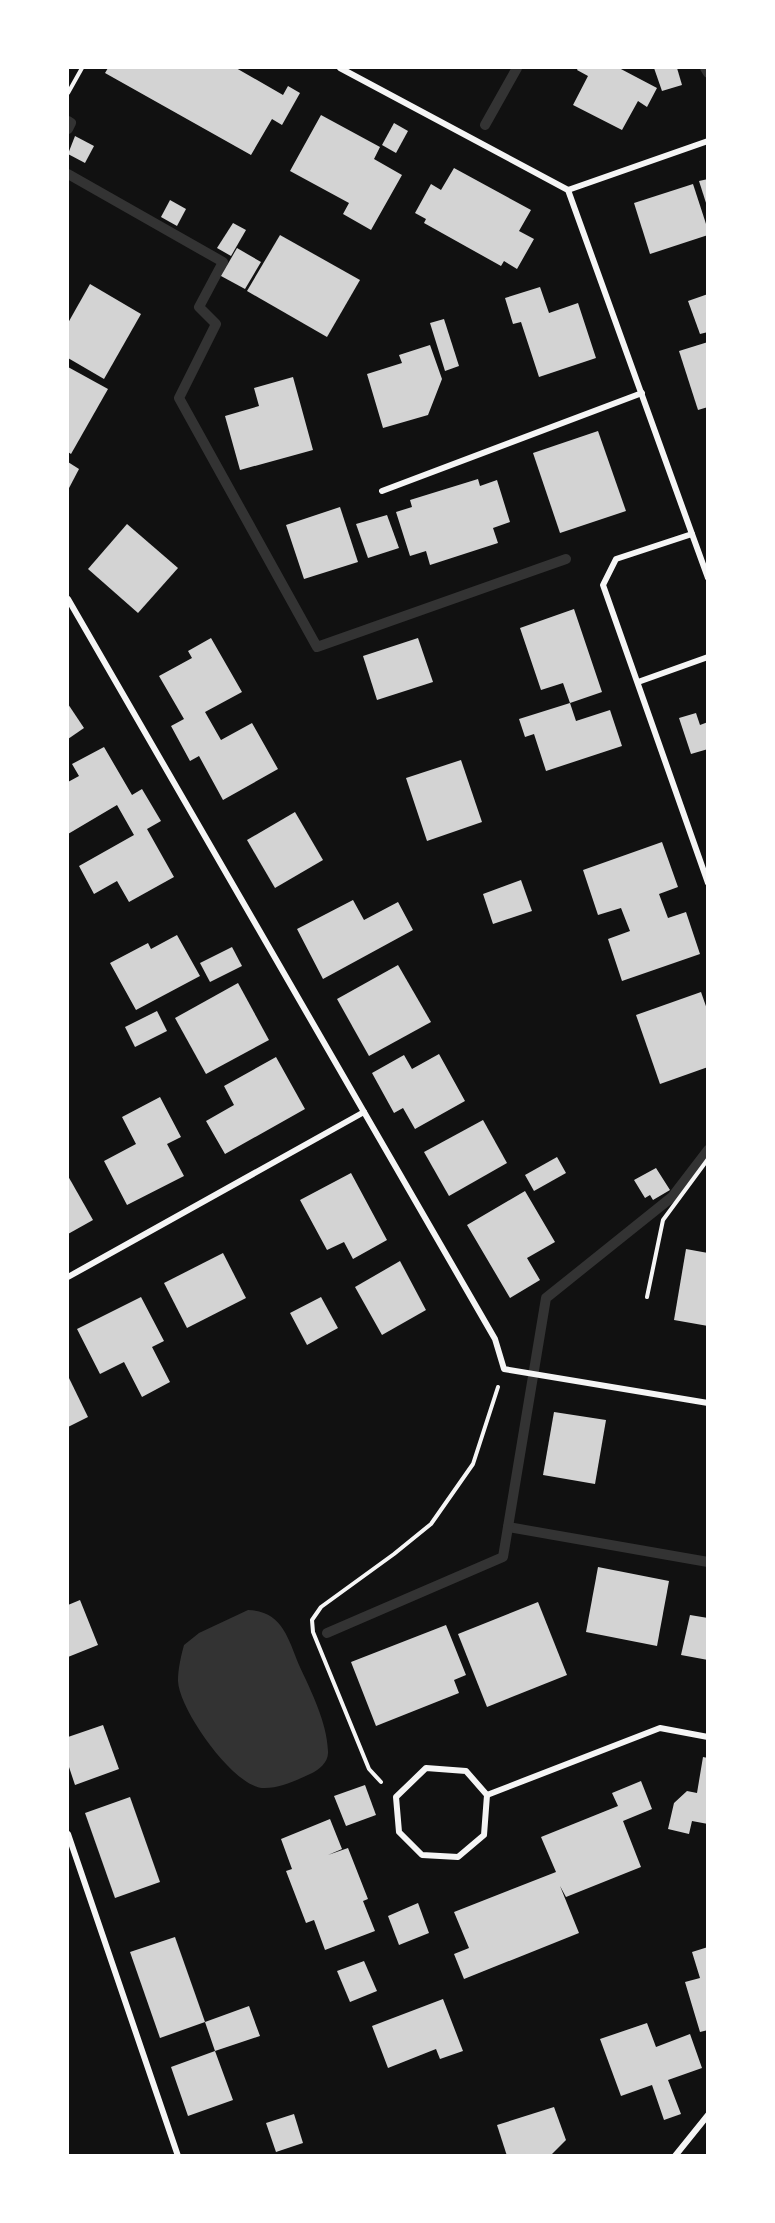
<svg xmlns="http://www.w3.org/2000/svg" width="775" height="2223" viewBox="0 0 775 2223" font-family="'Space Grotesk',sans-serif">
	<style>
		.water { fill: #333 }
		.lines { fill: none; stroke-linecap: round; stroke-linejoin: round }
		.stream { stroke: #333; stroke-width: 10 }
		.building { fill: #d3d3d3 }
		.path { stroke: #f5f5f5; stroke-width: 4 }
		.minor { stroke: #f5f5f5; stroke-width: 6 }
	</style>
	<rect width="100%" height="100%" fill="#111"/>
	<path class="water" d="M248,1610C282,1611 288,1638 299,1665C311,1691 327,1722 328,1751C329,1762 319,1770 310,1774C295,1781 278,1789 262,1788C232,1785 179,1709 178,1681C178,1669 181,1656 184,1645L199,1633Z"/>
	<g class="lines">
		<g class="stream">
			<path d="M705,68L708,73"/>
			<path d="M68,121L71,123L68,129"/>
			<path d="M485,125L517,68"/>
			<path d="M68,174L223,262L199,307L216,324L179,398L317,647L566,559"/>
			<path d="M508,1527L708,1562"/>
			<path d="M327,1633L503,1557L546,1298L672,1197L708,1150"/>
		</g>
	</g>
	<g class="building">
		<path d="M108,68H236L283,95L288,86L300,93L282,125L272,119L251,155L105,73Z"/>
		<path d="M578,68H619L657,88L647,107L638,101L622,130L573,105L588,76L577,70Z"/>
		<path d="M654,68H677L682,85L662,91Z"/>
		<path d="M321,115L380,147L374,159L402,175L371,230L343,214L349,203L290,171Z"/>
		<path d="M394,123L408,131L396,153L382,145Z"/>
		<path d="M75,136L94,146L85,163L68,154Z"/>
		<path d="M454,168L531,210L519,231L534,239L517,269L504,261L501,266L424,223L426,219L415,213L431,184L441,190Z"/>
		<path d="M708,179V205L707,206L699,181Z"/>
		<path d="M693,184L708,230V235L650,254L634,203Z"/>
		<path d="M170,200L186,209L177,226L161,217Z"/>
		<path d="M233,223L246,230L231,256L217,248Z"/>
		<path d="M280,235L360,280L327,337L247,291Z"/>
		<path d="M237,248L261,262L245,289L221,276Z"/>
		<path d="M90,284L141,314L104,379L68,358V323Z"/>
		<path d="M540,287L549,313L578,303L596,358L539,377L521,322L513,324L505,298Z"/>
		<path d="M708,294V332L700,334L688,301Z"/>
		<path d="M444,319L459,366L445,371L430,323Z"/>
		<path d="M708,342V407L698,410L679,351Z"/>
		<path d="M430,345L442,379L428,415L383,428L367,374L402,363L399,355Z"/>
		<path d="M68,367L108,389L71,454L68,452Z"/>
		<path d="M293,377L313,450L240,470L225,416L259,406L254,388Z"/>
		<path d="M598,431L626,511L560,533L533,453Z"/>
		<path d="M68,462L79,469L68,490Z"/>
		<path d="M478,479L480,486L497,480L510,522L493,528L498,543L430,565L426,551L410,556L396,512L412,507L410,500Z"/>
		<path d="M340,507L358,562L304,579L286,525Z"/>
		<path d="M387,515L399,548L368,558L356,524Z"/>
		<path d="M127,524L178,568L138,613L88,569Z"/>
		<path d="M574,609L602,692L570,703L563,683L541,690L520,628Z"/>
		<path d="M211,638L242,692L205,712L221,740L252,723L278,769L223,800L199,756L190,761L171,726L184,719L159,676L192,658L188,651Z"/>
		<path d="M418,638L433,682L377,700L363,656Z"/>
		<path d="M570,703L576,721L610,710L622,746L546,771L534,734L525,737L519,719Z"/>
		<path d="M68,704L84,728L68,739Z"/>
		<path d="M696,713L700,725L708,722V749L691,754L679,718Z"/>
		<path d="M104,747L132,795L142,789L161,821L147,829L174,877L129,902L117,881L94,894L79,866L134,835L117,805L68,834V782L79,776L72,764Z"/>
		<path d="M461,760L482,822L427,841L406,778Z"/>
		<path d="M295,812L323,860L275,888L247,840Z"/>
		<path d="M662,842L678,887L659,894L668,918L686,912L700,954L622,981L608,939L630,931L621,908L598,915L583,870Z"/>
		<path d="M521,880L532,911L493,924L483,894Z"/>
		<path d="M353,900L364,920L398,902L413,930L323,979L297,929Z"/>
		<path d="M177,935L200,976L136,1010L110,963L148,943L151,949Z"/>
		<path d="M232,947L242,966L210,982L200,963Z"/>
		<path d="M398,965L431,1022L369,1056L337,999Z"/>
		<path d="M238,983L269,1040L206,1074L175,1018Z"/>
		<path d="M701,992L708,1012V1067L660,1084L636,1015Z"/>
		<path d="M157,1011L167,1031L135,1047L125,1027Z"/>
		<path d="M439,1054L465,1101L415,1129L403,1108L394,1113L372,1073L404,1055L412,1069Z"/>
		<path d="M276,1057L305,1109L225,1154L206,1121L234,1105L224,1086Z"/>
		<path d="M160,1097L181,1137L167,1144L184,1176L127,1205L104,1161L136,1144L122,1117Z"/>
		<path d="M483,1120L507,1163L449,1196L424,1152Z"/>
		<path d="M557,1157L566,1173L534,1191L525,1175Z"/>
		<path d="M656,1168L670,1190L653,1200L650,1195L645,1198L634,1180Z"/>
		<path d="M351,1173L387,1240L353,1259L344,1242L327,1250L300,1200Z"/>
		<path d="M68,1176L93,1220L68,1234Z"/>
		<path d="M525,1191L555,1242L527,1258L540,1280L510,1298L467,1225Z"/>
		<path d="M686,1249L708,1253V1326L674,1320Z"/>
		<path d="M223,1253L246,1298L187,1328L164,1283Z"/>
		<path d="M400,1261L426,1310L382,1335L355,1287Z"/>
		<path d="M141,1297L164,1341L152,1347L170,1382L142,1397L124,1362L100,1374L77,1329Z"/>
		<path d="M321,1297L338,1328L307,1345L290,1313Z"/>
		<path d="M68,1376L88,1417L68,1427Z"/>
		<path d="M554,1412L606,1420L595,1484L543,1475Z"/>
		<path d="M598,1567L669,1581L657,1646L586,1632Z"/>
		<path d="M80,1600L98,1645L68,1657V1605Z"/>
		<path d="M538,1602L567,1675L487,1707L458,1634Z"/>
		<path d="M690,1615L708,1618V1660L681,1655Z"/>
		<path d="M446,1625L466,1675L454,1680L459,1693L376,1726L351,1662Z"/>
		<path d="M103,1725L119,1769L75,1785L68,1764V1737Z"/>
		<path d="M703,1757L708,1758V1824L692,1821L689,1834L668,1829L674,1803L687,1791L697,1793Z"/>
		<path d="M641,1781L652,1809L623,1821L641,1867L566,1897L560,1886L579,1933L464,1979L454,1954L469,1948L454,1912L556,1872L541,1837L618,1806L612,1793Z"/>
		<path d="M365,1785L376,1815L346,1826L334,1796Z"/>
		<path d="M130,1797L160,1882L115,1898L85,1813Z"/>
		<path d="M330,1819L342,1849L328,1855L348,1848L368,1899L363,1901L375,1931L325,1950L314,1920L306,1923L286,1871L292,1869L281,1839Z"/>
		<path d="M418,1903L429,1933L399,1945L388,1916Z"/>
		<path d="M175,1937L205,2022L160,2038L130,1952Z"/>
		<path d="M708,1947V2030L700,2032L685,1982L700,1978L692,1952Z"/>
		<path d="M364,1961L377,1991L350,2002L337,1971Z"/>
		<path d="M443,1999L463,2051L440,2059L436,2049L388,2068L372,2026Z"/>
		<path d="M249,2006L260,2036L215,2051L233,2100L188,2116L171,2067L215,2051L205,2022Z"/>
		<path d="M647,2023L656,2047L690,2034L702,2068L668,2080L681,2114L664,2120L652,2085L621,2096L600,2039Z"/>
		<path d="M554,2107L566,2140L550,2156H507L497,2125Z"/>
		<path d="M294,2114L303,2143L276,2152L266,2123Z"/>
	</g>
	<g class="lines">
		<g class="path">
			<path d="M68,93L82,68"/>
			<path d="M647,1297L663,1220L708,1159"/>
			<path d="M381,1782L369,1769L313,1632L312,1620L321,1607L394,1554L431,1524L473,1464L498,1387"/>
		</g>
		<g class="minor">
			<path d="M340,68L568,190L692,534L616,559L603,585L708,883"/>
			<path d="M568,190L708,141"/>
			<path d="M382,491L642,393"/>
			<path d="M692,534L708,578"/>
			<path d="M68,599L495,1339L504,1369L708,1403"/>
			<path d="M638,682L708,657"/>
			<path d="M68,1277L364,1112"/>
			<path d="M426,1768L466,1771L487,1795L484,1835L458,1857L422,1855L399,1832L396,1797Z"/>
			<path d="M487,1795L660,1728L708,1737"/>
			<path d="M68,1834L178,2156"/>
			<path d="M675,2156L708,2115"/>
		</g>
	</g>
	<rect width="775" height="2223" fill="none" stroke="#ffffff" stroke-width="138"/>
</svg>
